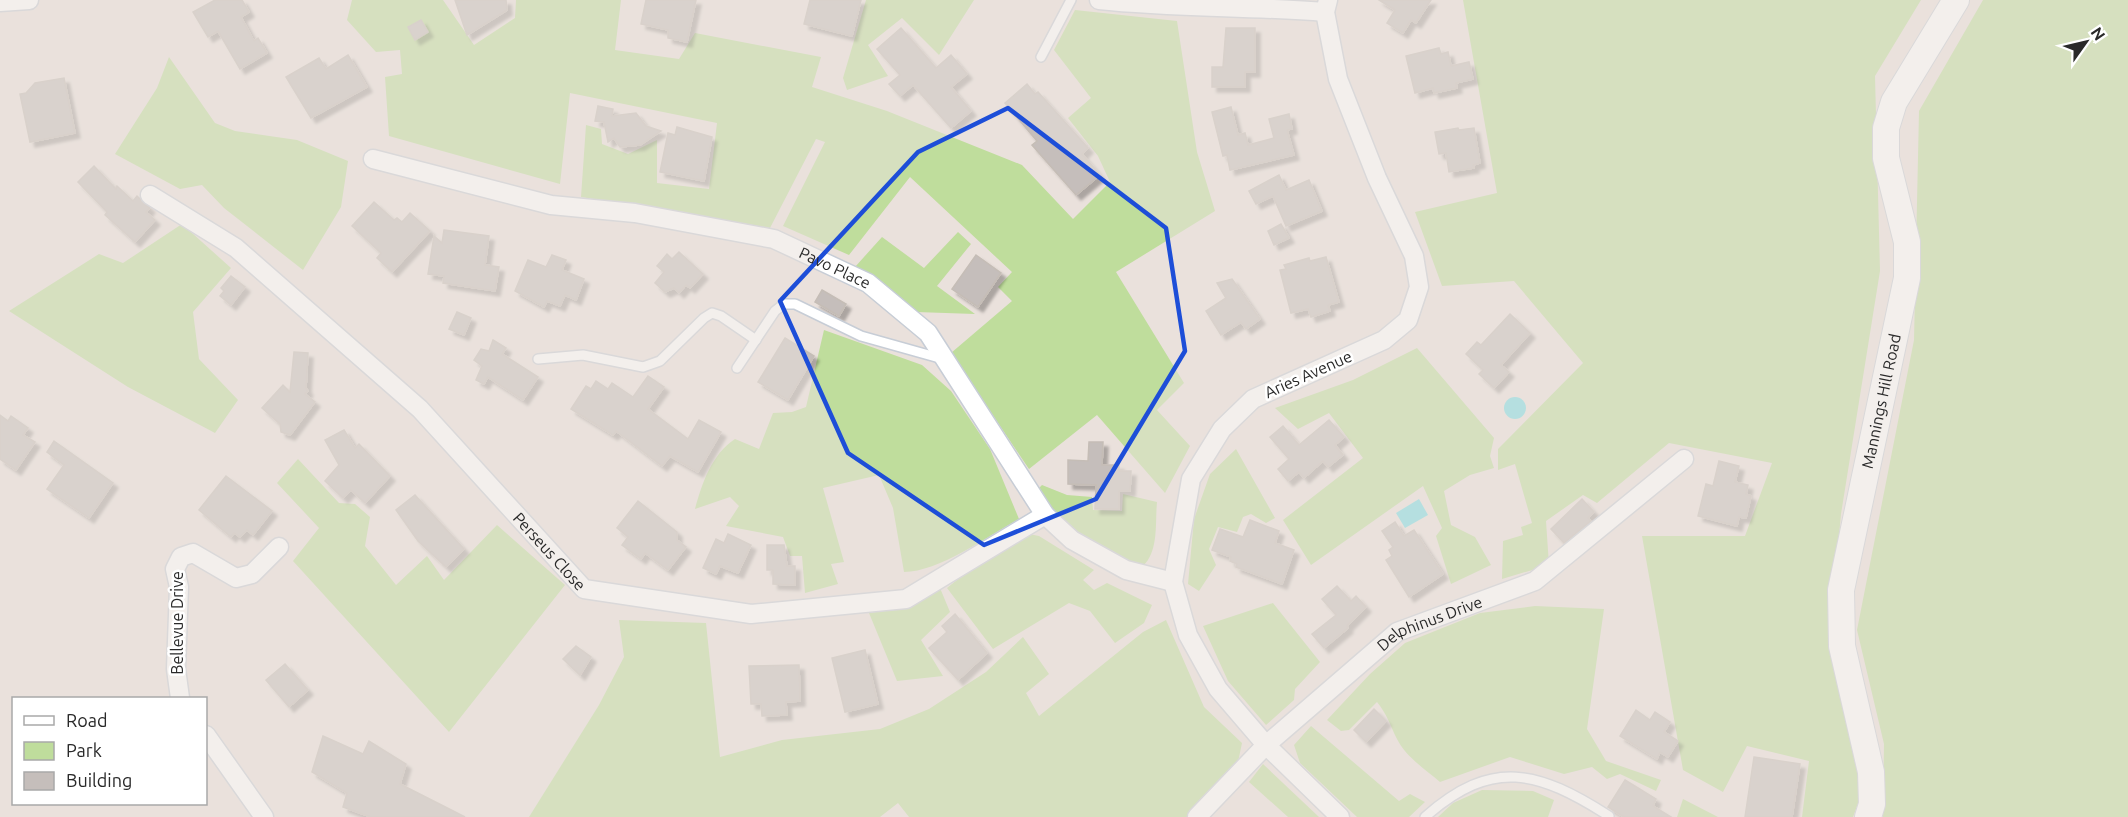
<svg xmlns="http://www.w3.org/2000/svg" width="2128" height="817" viewBox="0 0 2128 817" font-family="Ubuntu,sans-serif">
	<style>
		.green { fill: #bfdd9c }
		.water { fill: #76dce4 }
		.building { fill: #c5bebb; stroke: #c5bdb6; stroke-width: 1.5; filter: url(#shadow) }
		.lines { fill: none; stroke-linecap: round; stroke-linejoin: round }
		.lane-casing { stroke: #c7cdd6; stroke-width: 12 }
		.street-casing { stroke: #c7cdd6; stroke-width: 21 }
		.secondary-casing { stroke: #c7cdd6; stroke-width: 28 }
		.lane { stroke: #fff; stroke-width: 9 }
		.street { stroke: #fff; stroke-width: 18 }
		.secondary { stroke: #fff; stroke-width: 26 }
		.marked { fill: none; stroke: #1d4ed8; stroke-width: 4.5; stroke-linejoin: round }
		.labels { text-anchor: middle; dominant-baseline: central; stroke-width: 5; stroke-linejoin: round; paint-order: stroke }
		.street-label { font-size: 16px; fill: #292929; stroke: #fff }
	</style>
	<defs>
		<filter id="shadow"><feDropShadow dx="5" dy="5" stdDeviation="1.5" flood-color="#0004"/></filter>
	</defs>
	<rect width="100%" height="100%" fill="#eae1dc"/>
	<g class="green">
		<path d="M352,0H443L474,45L515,18L516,0H621L615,50L679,59L695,33L821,57L812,87L887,111L1022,165L1073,219L1110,182L1098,156L1068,118L1091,98L1054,50L1075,10L1177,21L1197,152L1215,211L1116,272L1184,383L1157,410L1190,446L1165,493L1097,415L1029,469L951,353L1012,301L998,287L1012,272L910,177L849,255L783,226L825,142L816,139L770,228L581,197L586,125L601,129L602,144L628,154L657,140V183L709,189L717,123L570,93L560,184L389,136L385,77L402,74L400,50L376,52L347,20Z"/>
		<path d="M866,0H974L939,55L902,18L868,45L888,76L847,90L843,78Z"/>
		<path d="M1463,0H1921L1875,76L1880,271L1841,514L1829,647L1862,793L1853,817H1802L1809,761L1747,746L1723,792L1683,770L1642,536H1745L1772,463L1669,443L1597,503L1583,495L1546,521L1549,565L1502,579L1503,541L1523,535L1521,527L1532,523L1515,464L1498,470V449L1583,363L1514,281L1442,286L1415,212L1497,193Z"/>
		<path d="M1983,0H2128V817H1883L1884,744L1857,630L1914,340L1919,111Z"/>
		<path d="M169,57L215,123L235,131L297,140L348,161L341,207L303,270L224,208L202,185L180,189L115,154L157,88Z"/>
		<path d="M182,224L231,268L193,312L199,359L238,400L215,433L128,387L9,311L99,254L123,263Z"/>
		<path d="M958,232L971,244L937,286L975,314L916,312L855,267L882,237L924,268Z"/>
		<path d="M824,330L922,365L951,391L990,449L1019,519C988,536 939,572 904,572L893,508L879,475L823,488L844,562L831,564L838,584L805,593L802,556H790L783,537L726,526L739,506L730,497L695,509C702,483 712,454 735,439L759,449L773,413L792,412L806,407Z"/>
		<path d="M1417,348L1494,438L1490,456L1494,468L1470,475L1444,491L1451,525L1475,537L1491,565L1451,584L1436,536L1442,528L1423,486L1311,565L1283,520L1363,458L1329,413L1298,429L1275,408L1353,380Z"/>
		<path d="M1236,449L1275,518L1266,523L1251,514L1243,517L1237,532L1218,527L1209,549L1216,565L1199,591L1188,584L1194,519L1210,474Z"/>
		<path d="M298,459L339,503L355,504L370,517L365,546L396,585L427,556L444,580L497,525L565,585L449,732L293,561L319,528L277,483Z"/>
		<path d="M1042,485L1067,495L1092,497L1093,510L1122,511L1123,494L1157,502C1155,523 1159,551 1143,566C1099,565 1063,521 1036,491Z"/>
		<path d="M1024,533L1039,536L1094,570L1083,580L1094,590L1107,583L1152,605L1144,623L1115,643L1090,611L1069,603L993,649L947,588L984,558Z"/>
		<path d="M940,588L950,612L921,640L943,676L897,681L869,613L908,607Z"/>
		<path d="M1273,603L1320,662L1295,689L1294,700L1266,725L1228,681L1203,626Z"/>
		<path d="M1535,606L1604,609L1587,729L1606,761L1661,780L1656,791L1620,774L1607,779L1592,767L1564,774L1510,757L1440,782C1425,769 1406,757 1397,739C1390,725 1387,714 1377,702L1349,730L1341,731L1327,720L1370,674L1405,643L1480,613Z"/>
		<path d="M619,620L706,623L720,757L782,740L880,729L929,709L986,672L1023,637L1049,674L1026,693L1039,716L1143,632L1166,620L1204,707L1242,743L1237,767L1189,817H909L898,803L880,817H529L599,705L624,657Z"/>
		<path d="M1311,726L1399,801L1410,794L1425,802L1409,817H1357L1300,763L1294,745Z"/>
		<path d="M1263,764L1319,817H1288L1249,782Z"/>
		<path d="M1482,790L1533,791L1554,800L1548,817H1438L1453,803Z"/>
		<path d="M1683,799L1718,817H1677Z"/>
	</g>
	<g class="water">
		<circle cx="1515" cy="408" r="11"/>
		<path d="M1419,499L1428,515L1405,528L1396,513Z"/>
	</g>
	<g class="building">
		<path d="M215,0H242L249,12L241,17L254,41L258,38L267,53L240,69L218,31L208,37L193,12Z"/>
		<path d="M455,0H506L507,10L467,35Z"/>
		<path d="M646,0H696L687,42L668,38V30L641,24Z"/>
		<path d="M810,0H861L852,36L804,24Z"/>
		<path d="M1379,0H1431L1416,23L1411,20L1403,33L1387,23L1395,10Z"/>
		<path d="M421,20L428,32L415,40L408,27Z"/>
		<path d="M901,28L936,68L951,55L967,74L951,87L971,111L951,128L913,85L900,96L889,84L900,75L877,49Z"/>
		<path d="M1226,28H1255V72H1245V87H1212V67H1223Z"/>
		<path d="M1439,48L1441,54L1448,52L1451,66L1469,62L1473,79L1456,83L1457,88L1434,93L1433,88L1415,93L1406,56Z"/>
		<path d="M348,55L367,87L311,118L286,77L319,58L326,69Z"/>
		<path d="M64,78L75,133L30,142L20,94L26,93L35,83Z"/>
		<path d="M1027,84L1035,94L1038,92L1088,148L1082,154L1100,175L1076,195L1032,145L1037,141L1005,103Z"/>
		<path d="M598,106L613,109L612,116L636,113L646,126L661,131L640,145L620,147L614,138L608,142L604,122L595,121Z"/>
		<path d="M1231,107L1238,135L1245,133L1248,145L1274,138L1269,119L1289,114L1292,129L1287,130L1294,155L1230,170L1227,155L1223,156L1212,112Z"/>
		<path d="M677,127L712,137L704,181L660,172L668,133L675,135Z"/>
		<path d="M1458,128L1459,130L1474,128L1480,163L1473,165L1474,168L1449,172L1446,153L1439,154L1435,132Z"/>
		<path d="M94,166L116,189L117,186L133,201L137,196L150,208L146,212L155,220L135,242L105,215L107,212L78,182Z"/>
		<path d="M1279,175L1286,190L1309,180L1322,211L1286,226L1273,196L1256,204L1249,191Z"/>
		<path d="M374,202L394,220L397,218L402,222L410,213L430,231L392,272L377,258L381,253L352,226Z"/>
		<path d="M1281,224L1289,238L1274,245L1268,231Z"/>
		<path d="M444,230L489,236L485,265L499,267L495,291L443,283L444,276L428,274L434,236L442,243Z"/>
		<path d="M679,252L703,274L690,288L686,285L679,293L674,288L665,292L655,283L664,272L657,266L667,254L672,259Z"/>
		<path d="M552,255L566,260L562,270L584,279L576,300L565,295L560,306L547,301L544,307L515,291L528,260L546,267Z"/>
		<path d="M976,255L1001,273L978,307L952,289Z"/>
		<path d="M1326,257L1339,302L1328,305L1330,311L1311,317L1308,309L1291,313L1280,270L1286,269L1284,265L1309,258L1310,261Z"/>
		<path d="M231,276L245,287L231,305L220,296L224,291L221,288Z"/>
		<path d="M1232,279L1260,319L1246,329L1241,322L1221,335L1206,311L1226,298L1217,283Z"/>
		<path d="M822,290L846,304L839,316L815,302Z"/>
		<path d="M457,312L471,318L464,335L449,329Z"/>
		<path d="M1510,314L1530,333L1501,365L1509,372L1494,388L1479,374L1483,370L1466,354L1477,342L1481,345Z"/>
		<path d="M785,338L814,356L788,400L758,382Z"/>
		<path d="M493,340L506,348L502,354L538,377L523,400L488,377L484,384L476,380L482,366L474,360L481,349L489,351Z"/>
		<path d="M294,352L308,353L306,388L308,391L305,394L315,402L290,435L281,432L280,424L262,408L283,385L290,392Z"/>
		<path d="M648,376L664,387L648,409L688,439L699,420L721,432L698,472L670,456L662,466L616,431L613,435L571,409L586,386L591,389L596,381L608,389L612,383L633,397Z"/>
		<path d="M0,415L8,421L11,416L28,428L23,435L35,442L16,470L0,459Z"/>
		<path d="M1329,420L1344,437L1335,445L1343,455L1328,467L1323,461L1304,478L1299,472L1288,481L1278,469L1289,459L1270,437L1283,426L1299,445Z"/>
		<path d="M344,430L355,448L359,444L390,476L365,503L351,490L343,498L325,481L339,465L325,440Z"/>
		<path d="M54,441L113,483L89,518L47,489L64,465L47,452Z"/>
		<path d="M1089,442H1103L1102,465H1119V471H1131L1130,491H1119V509H1095L1096,485L1068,484V460L1088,461Z"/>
		<path d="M1719,461L1739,466L1735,482L1748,485L1746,494L1751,496L1746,518L1739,517L1737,526L1698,516L1706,484L1713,486Z"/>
		<path d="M226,476L272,511L253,535L247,530L240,537L234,533L231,537L199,510Z"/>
		<path d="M415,495L464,549L446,567L418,541L396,510Z"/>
		<path d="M1582,499L1594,512L1588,518L1591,521L1564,543L1551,529Z"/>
		<path d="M638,501L677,532V540L686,547L668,570L645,553L641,559L622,545L628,537L617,528Z"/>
		<path d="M1250,520L1279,531L1275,543L1294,550L1282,584L1236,567L1237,564L1230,561L1231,557L1212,550L1220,529L1243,537Z"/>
		<path d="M1395,522L1404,536L1414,530L1443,574L1409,597L1386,560L1392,556L1389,550L1393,547L1382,531Z"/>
		<path d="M728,534L751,545L738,573L720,566L716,574L703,568L716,539L724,543Z"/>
		<path d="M767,545H784L787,566H795V585L773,584V570H767Z"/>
		<path d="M1337,586L1351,601L1356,596L1366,607L1347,626L1348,628L1324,648L1312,634L1336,615L1322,599Z"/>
		<path d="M955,614L987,653L958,680L929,648L947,632L942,626Z"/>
		<path d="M576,646L591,657L580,675L563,659Z"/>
		<path d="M865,650L878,704L845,712L832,658Z"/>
		<path d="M285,664L308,690L289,707L266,680Z"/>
		<path d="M799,665L800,701L786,702L787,715L762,716L761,704H751L749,666Z"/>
		<path d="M1374,709L1386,721L1366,742L1354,730Z"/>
		<path d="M1636,710L1650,720L1655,712L1670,722L1664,732L1678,741L1668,757L1660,752L1657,759L1620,736Z"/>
		<path d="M323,736L363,754L369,741L406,764L400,784L465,817H371L343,807L347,793L312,772Z"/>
		<path d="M1754,757L1800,764L1792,817H1745Z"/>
		<path d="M1625,780L1656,799L1653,806L1671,817H1624L1608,807Z"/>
	</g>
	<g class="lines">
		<g class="lane-casing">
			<g id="lane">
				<path d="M1041,57L1071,0"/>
				<path d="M538,359L583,355L643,367L660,361L704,318L712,313L721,316L756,340"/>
				<path d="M737,368L775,311L784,304H795L861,336L943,359"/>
				<path d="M1425,817C1493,757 1538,771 1609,816"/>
			</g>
		</g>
		<g class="street-casing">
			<g id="street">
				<path d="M1099,0C1174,8 1250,6 1325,12"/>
				<path d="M1328,0L1325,12L1338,79L1377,178L1414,256L1419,287L1408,320L1384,340L1253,399L1222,429L1191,479L1173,582L1188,635L1218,689L1266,745L1340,817"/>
				<path d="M0,2L29,0"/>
				<path id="s1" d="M373,159L551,205L635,213L774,239L868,283L928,333L1045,515L1072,540L1126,570L1173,582"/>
				<path id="s2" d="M150,195L236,248L420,409L584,589L751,614L906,599L1045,515"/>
				<path d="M180,698L176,669L179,587L175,569L181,557L193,553L236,578L252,574L279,547"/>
				<path d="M206,735L264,817"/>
				<path id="s3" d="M1197,817L1266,745L1397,632L1535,581L1684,459"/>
			</g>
		</g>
		<g class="secondary-casing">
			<g id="secondary">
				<path id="s4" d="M1868,817L1872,804L1871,772L1842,646L1841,590L1907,278V242L1886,158V128L1894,102L1956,0"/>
			</g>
		</g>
		<use href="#lane" class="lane"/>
		<use href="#street" class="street"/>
		<use href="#secondary" class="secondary"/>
	</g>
	<path d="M0 0H2128V817H0ZM1008,108L1166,228L1185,351L1096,499L984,545L848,453L780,301L918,152Z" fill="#eae1dc" fill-opacity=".55" fill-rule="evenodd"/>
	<path class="marked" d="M1008,108L1166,228L1185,351L1096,499L984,545L848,453L780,301L918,152Z"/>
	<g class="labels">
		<g class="street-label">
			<text stroke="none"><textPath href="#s1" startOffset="477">Pavo Place</textPath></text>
			<text transform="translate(1308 374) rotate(-24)">Aries Avenue</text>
			<text stroke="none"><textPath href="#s4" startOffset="424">Mannings Hill Road</textPath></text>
			<text stroke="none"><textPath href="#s2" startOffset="538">Perseus Close</textPath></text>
			<text transform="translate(177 623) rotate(-90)">Bellevue Drive</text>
			<text stroke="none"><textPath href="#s3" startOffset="306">Delphinus Drive</textPath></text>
		</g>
	</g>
	<rect x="12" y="697" width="195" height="108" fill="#ffffff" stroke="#a9a9a9" stroke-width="1.5"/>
	<rect x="24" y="716" width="30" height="9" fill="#ffffff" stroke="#a9a9a9" stroke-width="1.5"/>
	<text x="66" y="727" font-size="18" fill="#292929">Road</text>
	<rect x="24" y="742" width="30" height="18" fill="#bfdd9c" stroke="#a9a9a9" stroke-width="1.5"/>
	<text x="66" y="757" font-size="18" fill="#292929">Park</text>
	<rect x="24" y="772" width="30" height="18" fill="#c5bebb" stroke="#a9a9a9" stroke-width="1.5"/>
	<text x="66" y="787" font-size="18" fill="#292929">Building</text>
	<g transform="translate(2086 42) rotate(56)" stroke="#ffffff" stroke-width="4.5" paint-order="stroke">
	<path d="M0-4.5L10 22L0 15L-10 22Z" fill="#292929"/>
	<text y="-9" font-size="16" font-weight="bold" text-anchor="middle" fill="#292929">N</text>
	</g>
</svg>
